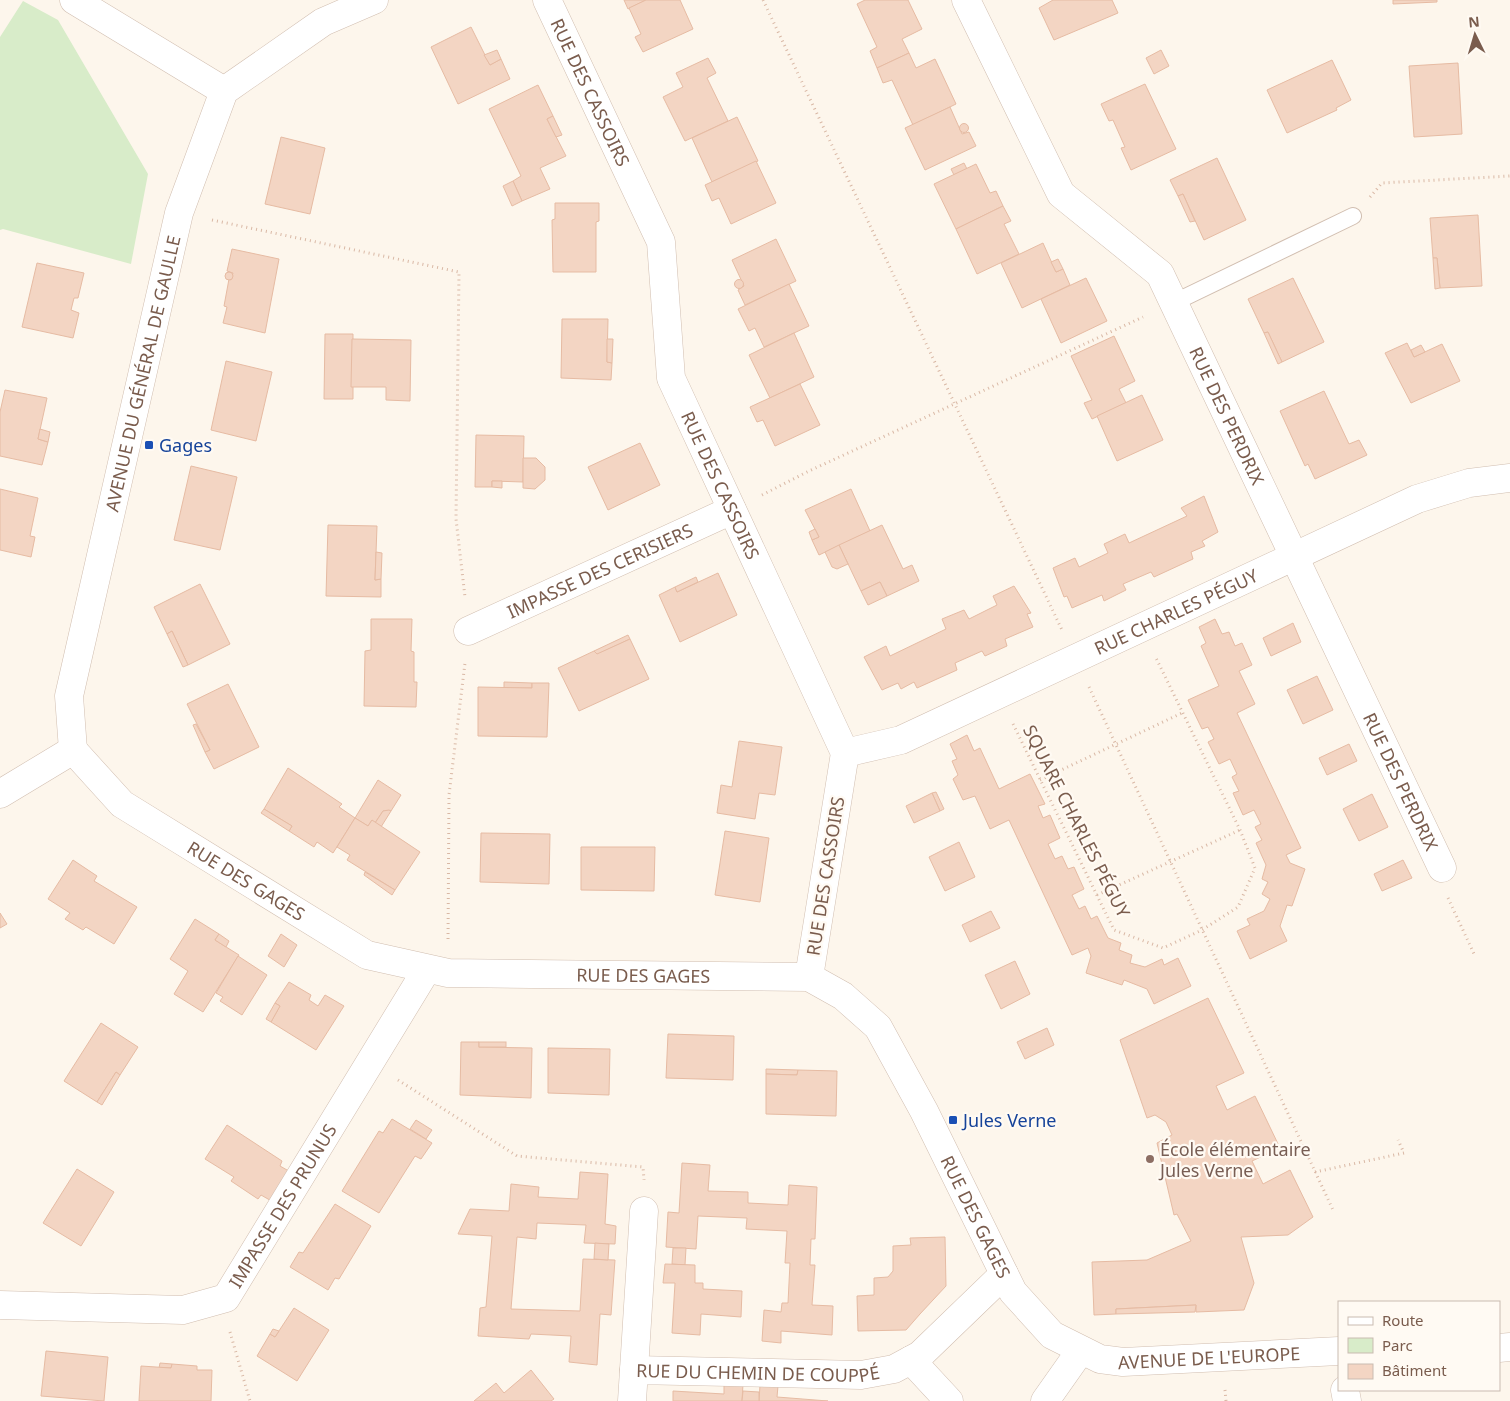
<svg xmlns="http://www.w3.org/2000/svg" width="1510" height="1401" viewBox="0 0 1510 1401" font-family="'Noto Sans',sans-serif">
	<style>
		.green { fill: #d8ecc9 }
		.building { fill: #f3d5c3; stroke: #e6bba3 }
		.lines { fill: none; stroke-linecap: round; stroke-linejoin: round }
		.lane-casing { stroke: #d1beb0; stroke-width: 18 }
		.street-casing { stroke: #d1beb0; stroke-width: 29 }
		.path { stroke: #d9b8a5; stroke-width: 3; stroke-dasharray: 1 4; stroke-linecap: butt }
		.lane { stroke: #fff; stroke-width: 16 }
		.street { stroke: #fff; stroke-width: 28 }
		.transit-dot { fill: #1a4fb4; stroke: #fffaf3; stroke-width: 2 }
		.education-dot { fill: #8d6e63; stroke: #fffaf3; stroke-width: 2 }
		.labels { text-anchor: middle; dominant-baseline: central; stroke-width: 4.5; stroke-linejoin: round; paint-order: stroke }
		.street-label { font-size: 18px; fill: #7a5c4d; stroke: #fffaf3 }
		.transit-label { font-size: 18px; fill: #164399; stroke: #fffaf3; text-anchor: start }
		.education-label { font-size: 18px; fill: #785e54; stroke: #fffaf3; text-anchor: start }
	</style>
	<rect width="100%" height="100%" fill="#fdf6ec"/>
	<path class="green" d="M23,1L58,20L148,174L131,264L3,229L0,230V37Z"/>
	<g class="building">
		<path d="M624,0H646L628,9Z"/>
		<path d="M646,0H680L693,29L643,52L635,37L641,34L629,8Z"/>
		<path d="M865,0H908L922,29L902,39L909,53L877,68L870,51L877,47L857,4Z"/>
		<path d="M1112,0L1118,13L1054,40L1039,8L1053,0Z"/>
		<path d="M1393,0H1437V2L1393,4Z"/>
		<path d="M471,27L490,65L501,59L510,79L458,104L431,47Z"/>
		<path d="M497,50L501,59L490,65L484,55Z"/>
		<path d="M1161,50L1169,66L1154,74L1146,58Z"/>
		<path d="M909,53L916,68L935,59L956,104L913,125L892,80L883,83L877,68Z"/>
		<path d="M708,58L716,73L707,78L728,121L685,141L663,97L683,87L676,73Z"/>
		<path d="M1332,60L1351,100L1336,108L1337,110L1287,133L1267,90Z"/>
		<path d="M1458,63L1462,134L1414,137L1409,66Z"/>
		<path d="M1145,84L1176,149L1131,170L1121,148L1125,147L1113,120L1109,121L1101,104Z"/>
		<path d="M538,85L553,116L547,119L566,156L540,168L550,189L522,201L513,181L521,176L489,109Z"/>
		<path d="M950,107L962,134L969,132L976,146L925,170L905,128Z"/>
		<path d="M553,116L562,135L556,137L547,119Z"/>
		<path d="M737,117L758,161L712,182L692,138Z"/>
		<circle cx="964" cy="128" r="4.5"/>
		<path d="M281,137L325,148L310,214L265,204Z"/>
		<path d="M1217,158L1246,220L1204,240L1183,194L1178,196L1170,180Z"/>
		<path d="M756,161L776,203L731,224L719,198L712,201L705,185Z"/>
		<path d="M964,163L967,169L954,175L951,169Z"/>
		<path d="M976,164L990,193L996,191L1003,206L956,229L934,184Z"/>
		<path d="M513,181L522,201L512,206L503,186Z"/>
		<path d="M1183,194L1195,221L1190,222L1178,196Z"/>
		<path d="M555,203H599V221L596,222V272H553L552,220L555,219Z"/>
		<path d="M1003,206L1011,221L1004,224L1019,254L977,274L956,229Z"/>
		<path d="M1478,215L1482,286L1440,288L1437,258H1433L1430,218Z"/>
		<path d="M776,239L796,281L745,305L738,290L744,286L732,260Z"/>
		<path d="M1043,243L1056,272L1063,269L1070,285L1022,308L1001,263Z"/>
		<path d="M232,249L279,259L265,333L223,323L227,307L224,306L229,279L231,280L233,273L227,271Z"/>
		<path d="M1433,258H1437L1440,288L1435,289Z"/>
		<path d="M1058,259L1063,269L1056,272L1051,262Z"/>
		<path d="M37,263L84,273L78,298H74L71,310L79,313L73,338L22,327Z"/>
		<circle cx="229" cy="276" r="4"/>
		<path d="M1086,278L1107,321L1061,343L1041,299Z"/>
		<path d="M1293,278L1324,342L1282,362L1268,332L1264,333L1248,299Z"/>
		<circle cx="739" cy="284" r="4.5"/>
		<path d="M789,284L809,326L764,347L755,328L749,331L738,309Z"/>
		<path d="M562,319H608L607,362L612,363L611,380L561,378Z"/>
		<path d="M1268,332L1282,362L1278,364L1264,333Z"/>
		<path d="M794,333L814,377L770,398L749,355Z"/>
		<path d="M325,334H353V399H324Z"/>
		<path d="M1114,336L1135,381L1119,389L1126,403L1092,419L1084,403L1092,400L1071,356Z"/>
		<path d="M352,339L411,340L410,401L386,400V387H351Z"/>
		<path d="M607,339H613L612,363L607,362Z"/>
		<path d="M1407,343L1414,357L1442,344L1460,381L1411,403L1385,353Z"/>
		<path d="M1421,345L1425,352L1414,357L1411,350Z"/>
		<path d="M226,361L272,372L256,441L211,430Z"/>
		<path d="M800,384L820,425L775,446L763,420L757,422L750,407Z"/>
		<path d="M5,390L47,398L38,439L48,442L42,465L0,456V412Z"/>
		<path d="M1324,391L1349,444L1359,440L1367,455L1315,479L1308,464L1305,466L1280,411Z"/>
		<path d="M1142,395L1163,440L1117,461L1097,416Z"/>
		<path d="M40,429L50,432L48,442L38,439Z"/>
		<path d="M476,435L524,436L523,482L492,481V487H475Z"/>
		<path d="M640,443L660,485L608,510L588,467Z"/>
		<path d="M523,458H536L545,467V480L535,489L523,488Z"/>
		<path d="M191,466L237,477L220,550L174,540Z"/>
		<path d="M492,481H502V488L492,487Z"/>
		<path d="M0,489L38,498L30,536L35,537L31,557L0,550Z"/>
		<path d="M851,489L870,531L819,555L812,540L819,537L805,510Z"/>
		<path d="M1204,496L1218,532L1202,541L1205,546L1191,552L1193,559L1154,577L1151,572L1123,584L1126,590L1104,601L1102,595L1072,608L1067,596L1064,597L1053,568L1075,558L1079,567L1108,553L1104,544L1125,534L1129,543L1187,516L1181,508Z"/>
		<path d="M328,525L377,526L375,580L381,579V597L326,596Z"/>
		<path d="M882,525L903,569L912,565L919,581L887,596L880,582L861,591L839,545Z"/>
		<path d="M815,529L819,537L812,540L809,532Z"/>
		<path d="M839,545L848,564L837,569L832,567L825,552Z"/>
		<path d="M376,552L382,553L381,579L375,580Z"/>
		<path d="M718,573L737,615L680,642L659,595L675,587L677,592Z"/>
		<path d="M696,577L698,582L677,592L675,587Z"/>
		<path d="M880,582L887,596L868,605L861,591Z"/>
		<path d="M200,584L230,644L188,665L172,631L167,634L154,607Z"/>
		<path d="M1014,586L1031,613L1027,614L1033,627L1005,639L1007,646L985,656L982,651L955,663L957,670L917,688L914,682L901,689L898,683L882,690L864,657L886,646L890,656L946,629L942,619L964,610L969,619L997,605L993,596Z"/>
		<path d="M371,619H412L411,651L414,652V682H417L416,707L364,706L365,651L371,650Z"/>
		<path d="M1215,619L1222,634L1229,632L1235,646L1242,643L1252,665L1239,671L1255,704L1237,713L1301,848L1286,855L1290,863L1305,869L1292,906L1287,905L1280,926L1287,941L1250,959L1237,931L1250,925L1247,919L1264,911L1270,899L1262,894L1268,882L1262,879L1266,865L1256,843L1262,840L1255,827L1261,824L1254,810L1243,815L1233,793L1239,791L1232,777L1237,774L1230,759L1219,764L1208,742L1214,739L1208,727L1202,729L1188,700L1219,686L1201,646L1206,643L1199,627Z"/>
		<path d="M1293,623L1301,642L1271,656L1263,638Z"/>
		<path d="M172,631L188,665L183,667L167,634Z"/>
		<path d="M628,635L630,639L596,655L594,651Z"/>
		<path d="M630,639L649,679L579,711L558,668L594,651L597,654Z"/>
		<path d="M1317,676L1333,710L1303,724L1287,690Z"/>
		<path d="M504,682L532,683V688H504Z"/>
		<path d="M532,683H549L547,737L478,736V687L532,688Z"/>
		<path d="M228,684L259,747L214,769L205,752L210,750L187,704Z"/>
		<path d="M196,724L210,750L205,752L193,725Z"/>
		<path d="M967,735L974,751L980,748L999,789L1030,774L1045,804L1038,806L1043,818L1050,815L1060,838L1048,844L1055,859L1062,856L1068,869L1074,867L1084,889L1072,895L1079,909L1085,906L1091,919L1097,916L1108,938L1121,943L1119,950L1132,955L1130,963L1145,967L1162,959L1164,965L1178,958L1191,986L1154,1004L1147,989L1124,980L1122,985L1086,973L1091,956L1088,948L1072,955L1009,820L990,829L975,796L963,800L953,779L958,775L952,761L957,759L950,744Z"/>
		<path d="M739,741L782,747L775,795L759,793L755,819L717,813L721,785L732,787Z"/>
		<path d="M1349,744L1357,761L1327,775L1319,758Z"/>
		<path d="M288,768L342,804L339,807L355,818L333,853L317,842L314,847L289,831L292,826L264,809Z"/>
		<path d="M378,780L401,795L391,811H383L375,823L372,820L368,826L355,818Z"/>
		<path d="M936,792L944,809L940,811L932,793Z"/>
		<path d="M932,793L940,811L914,823L906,806Z"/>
		<path d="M1372,794L1388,827L1359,841L1343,809Z"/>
		<path d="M264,809L292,826L289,831L261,813Z"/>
		<path d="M389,810L391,811L381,827L375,823L383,811Z"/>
		<path d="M355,818L368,826L372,820L420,852L395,890L347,860L350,855L337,847Z"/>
		<path d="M725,831L769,838L760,902L715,895Z"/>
		<path d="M481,833L550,834L549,884L480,882Z"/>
		<path d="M959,842L975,877L945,891L929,857Z"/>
		<path d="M581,847H655L654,891L581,890Z"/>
		<path d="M73,860L97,876L94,881L137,907L114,944L86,927L83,930L65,919L70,913L48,899Z"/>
		<path d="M1403,860L1412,878L1382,891L1374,874Z"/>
		<path d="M365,872L395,890L392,895L364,875Z"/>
		<path d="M991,911L1000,928L970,942L962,925Z"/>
		<path d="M0,913L7,924L0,928Z"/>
		<path d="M195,919L219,934L215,940L239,955L203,1012L174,994L188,971L170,959Z"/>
		<path d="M219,934L229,941L226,947L215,940Z"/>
		<path d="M281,934L297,945L284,967L268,956Z"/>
		<path d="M238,956L267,975L242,1015L220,1001L223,997L216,993Z"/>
		<path d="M1015,961L1030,994L1001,1009L985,975Z"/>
		<path d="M289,982L311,995L309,1000L318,1006L325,995L344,1006L316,1050L271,1022L280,1006L275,1003Z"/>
		<path d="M1208,998L1244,1073L1216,1086L1227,1110L1255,1096L1280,1148L1252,1161L1263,1184L1290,1170L1313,1217L1288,1235L1241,1237L1254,1283L1244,1310L1196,1312V1305L1116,1309V1314L1094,1315L1092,1262L1147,1260L1191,1241L1177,1214L1174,1215L1157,1143L1172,1135L1166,1122L1155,1115L1147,1118L1120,1040Z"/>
		<path d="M275,1003L280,1006L271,1022L266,1019Z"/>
		<path d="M101,1023L138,1047L120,1075L116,1072L97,1102L64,1081Z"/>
		<path d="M1047,1028L1054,1045L1025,1059L1017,1042Z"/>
		<path d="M668,1034L734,1036L733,1080L666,1078Z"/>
		<path d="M461,1042H479V1047L532,1048L531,1098L460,1095Z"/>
		<rect x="479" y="1042" width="27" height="5"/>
		<path d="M548,1048L610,1049L609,1095L548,1093Z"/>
		<path d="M766,1069L798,1070L797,1075L766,1074Z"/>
		<path d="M798,1070L837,1071L836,1116L766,1114V1074L797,1075Z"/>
		<path d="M116,1072L120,1075L102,1105L97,1102Z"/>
		<path d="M392,1119L432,1143L421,1159L415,1156L379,1213L342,1191L379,1131L383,1133Z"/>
		<path d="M416,1120L432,1130L426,1139L410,1129Z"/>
		<path d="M227,1125L282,1161L280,1166L294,1174L275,1203L261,1195L258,1199L231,1181L234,1177L205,1159Z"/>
		<path d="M682,1163L710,1165L708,1191L748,1192V1203L788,1205L789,1185L817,1187L815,1239H811L810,1265H815L812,1305L833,1306L832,1335L781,1331V1343L762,1341L764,1310L781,1312L782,1303H788L790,1263H785L787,1231L746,1229L747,1218L698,1216L696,1249L666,1247L668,1212L679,1213Z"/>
		<path d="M77,1169L114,1192L81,1246L43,1223Z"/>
		<path d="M580,1172L608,1174L605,1224L616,1226L615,1244L584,1243L586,1225L537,1223L536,1239L517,1237L511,1309L580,1311L583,1259L615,1260L611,1315L600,1314L597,1365L569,1362L571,1336L531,1334L529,1339L478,1336L480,1308L486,1307L492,1236L458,1234L470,1209L509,1211L511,1184L539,1187L538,1197L578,1199Z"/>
		<path d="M335,1204L371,1226L339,1279L335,1278L328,1290L290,1267L299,1252L303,1253Z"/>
		<path d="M945,1237L946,1286L920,1314L906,1330L858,1331L857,1296L874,1295V1278L888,1277L893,1271V1246L911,1245L910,1238Z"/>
		<path d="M595,1243L609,1244L608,1260L594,1259Z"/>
		<path d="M673,1248H686L685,1265L672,1264Z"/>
		<path d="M665,1264L695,1265V1283H703V1289L742,1291L741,1317L701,1314L700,1335L672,1333L675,1283H663Z"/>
		<path d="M1196,1305L1195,1312L1116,1314V1309Z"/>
		<path d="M294,1308L329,1330L297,1381L257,1356L270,1334L275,1337Z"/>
		<path d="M273,1329L279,1331L275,1337L270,1334Z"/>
		<path d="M46,1351L108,1357L104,1401L41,1396Z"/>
		<path d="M160,1363L172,1364V1365L171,1368H159Z"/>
		<path d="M172,1364L197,1366V1370H212L211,1401H139L141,1366L171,1368Z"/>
		<path d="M531,1370L554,1399L551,1401H474L496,1383L504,1393Z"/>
		<path d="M724,1383L743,1384L742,1401H673V1391L724,1394Z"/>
		<path d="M760,1385L778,1386L777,1397L828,1401H759Z"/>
		<path d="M743,1391L759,1392V1401H742Z"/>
	</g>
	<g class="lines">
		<g class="lane-casing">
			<path id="lane" d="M1173,303L1353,216"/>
		</g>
		<g class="street-casing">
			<g id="street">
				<path d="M74,0L224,91"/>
				<path id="s1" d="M547,0L661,242L671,378L845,753L809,977"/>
				<path id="s2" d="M966,0L1061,194L1160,274L1442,868"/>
				<path id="s3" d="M468,631L732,510"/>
				<path id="s4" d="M73,750L122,804L367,955L448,973L809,977L843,996L878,1027L924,1111L1013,1292L1052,1335L1100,1359L1123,1362L1339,1351"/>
				<path id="s5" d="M73,750L69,696L179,213L224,91L323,22L374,0"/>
				<path id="s6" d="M845,753L901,740L1417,499L1469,483L1510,478"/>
				<path d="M0,794L73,750"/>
				<path id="s7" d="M0,1305L183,1310L226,1298L427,969"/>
				<path d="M1499,1348L1510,1347"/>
				<path d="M911,1360L949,1401"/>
				<path d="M634,1370L644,1211"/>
				<path d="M1345,1390L1347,1401"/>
				<path id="s8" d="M632,1401L634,1370L861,1375L894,1369L920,1355L1004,1274"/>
				<path d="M1045,1401L1081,1350"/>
			</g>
		</g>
		<g class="path">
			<path d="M763,0L1062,630"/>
			<path d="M1370,197L1382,183L1510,176"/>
			<path d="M212,220L459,272L456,519L465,597"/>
			<path d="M762,495L809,471L1143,317"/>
			<path d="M1089,687L1333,1210"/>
			<path d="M1013,724L1114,930L1163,948L1202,930L1238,907L1255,868L1240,830L1155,656"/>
			<path d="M1040,780L1182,713"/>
			<path d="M1097,895L1240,830"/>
			<path d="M1448,898L1475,956"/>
			<path d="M448,939L449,795L465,663"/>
			<path d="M398,1080L517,1156L643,1167L644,1180"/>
			<path d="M1315,1172L1404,1153L1398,1140"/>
			<path d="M230,1332L250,1401"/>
			<path d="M1225,1390L1226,1401"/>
		</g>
		<use href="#lane" class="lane"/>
		<use href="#street" class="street"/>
	</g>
	<g class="transit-dot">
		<rect x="144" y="440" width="10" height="10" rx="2.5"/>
		<rect x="948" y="1115" width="10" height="10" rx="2.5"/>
	</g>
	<circle class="education-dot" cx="1150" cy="1159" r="5"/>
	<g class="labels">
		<g class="street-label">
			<text stroke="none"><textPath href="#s1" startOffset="102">RUE DES CASSOIRS</textPath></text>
			<text stroke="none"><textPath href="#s5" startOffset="385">AVENUE DU GÉNÉRAL DE GAULLE</textPath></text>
			<text stroke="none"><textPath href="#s2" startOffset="500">RUE DES PERDRIX</textPath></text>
			<text stroke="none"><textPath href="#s1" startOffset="522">RUE DES CASSOIRS</textPath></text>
			<text stroke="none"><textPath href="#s3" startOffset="145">IMPASSE DES CERISIERS</textPath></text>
			<text stroke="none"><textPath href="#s6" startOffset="361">RUE CHARLES PÉGUY</textPath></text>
			<text stroke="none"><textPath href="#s2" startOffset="905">RUE DES PERDRIX</textPath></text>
			<text transform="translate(1077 821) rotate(63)">SQUARE CHARLES PÉGUY</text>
			<text transform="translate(825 876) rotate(-81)">RUE DES CASSOIRS</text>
			<text stroke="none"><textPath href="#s4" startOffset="219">RUE DES GAGES</textPath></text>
			<text stroke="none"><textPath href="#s4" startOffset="639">RUE DES GAGES</textPath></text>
			<text stroke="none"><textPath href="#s7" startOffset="336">IMPASSE DES PRUNUS</textPath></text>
			<text stroke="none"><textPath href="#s4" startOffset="1104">RUE DES GAGES</textPath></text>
			<text stroke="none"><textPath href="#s4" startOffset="1409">AVENUE DE L'EUROPE</textPath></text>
			<text stroke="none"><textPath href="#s8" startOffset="155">RUE DU CHEMIN DE COUPPÉ</textPath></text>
		</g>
		<g class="transit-label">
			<text x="159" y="445">Gages</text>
			<text x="963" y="1120">Jules Verne</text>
		</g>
		<g class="education-label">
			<text x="1160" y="1149">École élémentaire<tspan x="1160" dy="21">Jules Verne</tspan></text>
		</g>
	</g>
	<rect x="1338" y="1301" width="162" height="90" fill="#fffaf3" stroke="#cabbb1"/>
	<rect x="1348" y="1317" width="25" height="8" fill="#ffffff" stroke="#cabbb1"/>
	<text x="1382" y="1326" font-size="15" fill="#7a5c4d">Route</text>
	<rect x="1348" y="1338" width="25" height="15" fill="#d8ecc9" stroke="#cabbb1"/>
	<text x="1382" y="1351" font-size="15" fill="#7a5c4d">Parc</text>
	<rect x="1348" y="1364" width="25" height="15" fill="#f3d5c3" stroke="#cabbb1"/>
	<text x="1382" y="1376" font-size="15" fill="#7a5c4d">Bâtiment</text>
	<g transform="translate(1475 35) rotate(355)" stroke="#fffaf3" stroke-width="4" paint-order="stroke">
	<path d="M0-4L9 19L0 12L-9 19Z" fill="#7a5c4d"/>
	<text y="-8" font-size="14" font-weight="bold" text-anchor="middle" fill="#7a5c4d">N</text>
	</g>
</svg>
